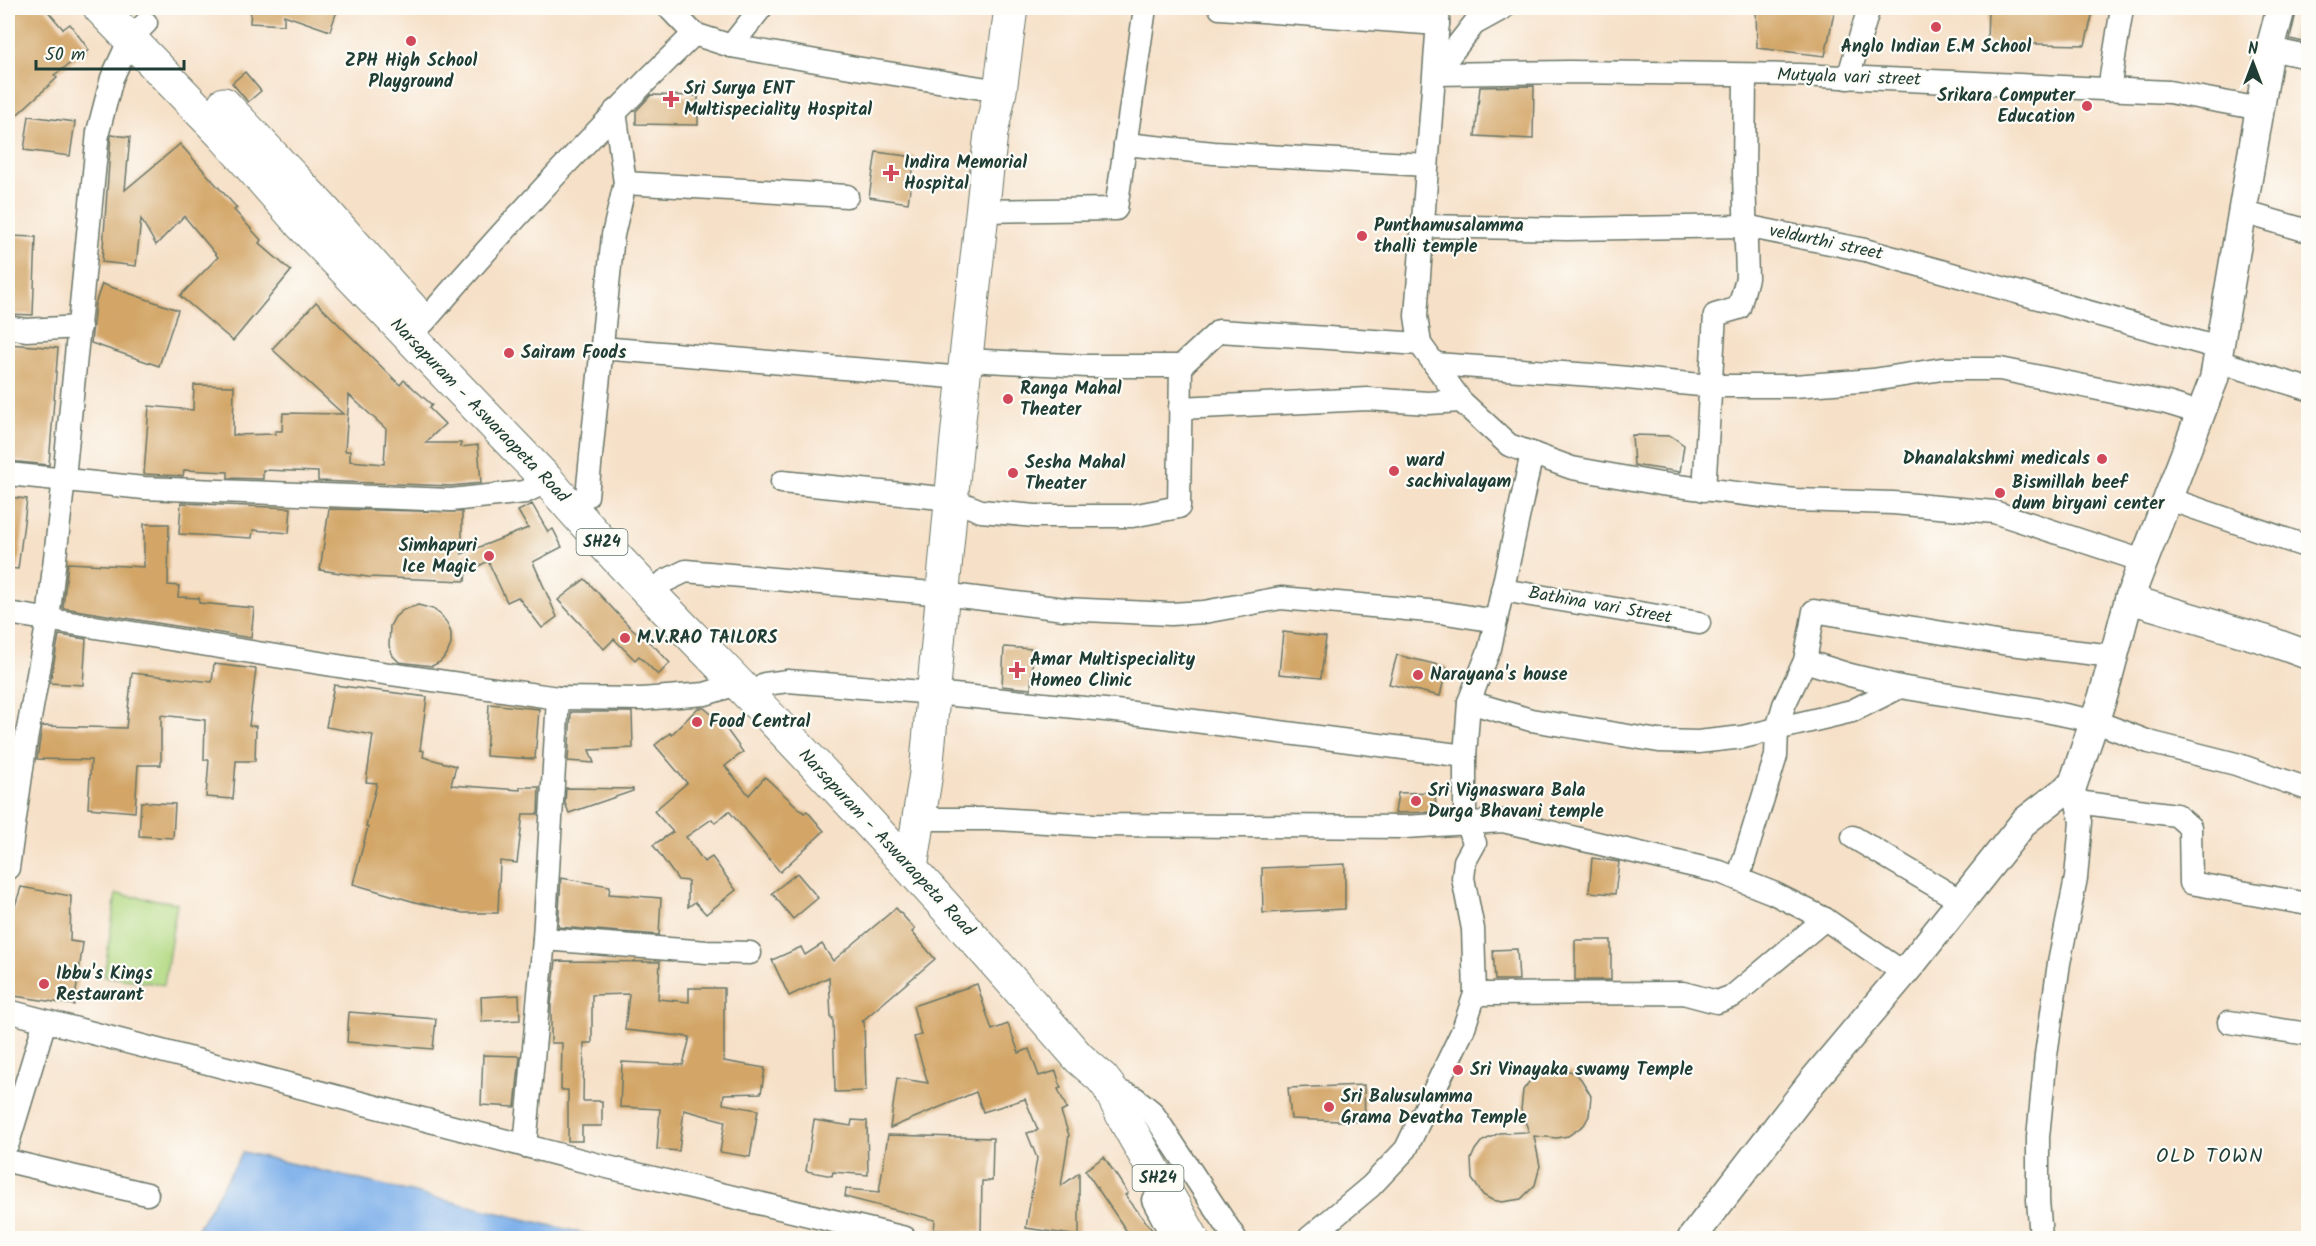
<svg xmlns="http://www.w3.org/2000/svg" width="2316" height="1246" viewBox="0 0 2316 1246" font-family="Kalam,sans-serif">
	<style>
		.green { fill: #b2d982; stroke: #688b5b; stroke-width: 1.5 }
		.water { fill: #7eb0ea; stroke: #4e768f; stroke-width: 1.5 }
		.building { fill: #d3a667; fill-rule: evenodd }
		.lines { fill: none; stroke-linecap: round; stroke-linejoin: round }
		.minor-casing { stroke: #6a7667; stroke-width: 25 }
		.tertiary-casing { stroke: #6a7667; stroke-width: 31 }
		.secondary-casing { stroke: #6a7667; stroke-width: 35 }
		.primary-casing { stroke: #6a7667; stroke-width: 35 }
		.minor { stroke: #fff; stroke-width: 22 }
		.tertiary { stroke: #fff; stroke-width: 28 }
		.secondary { stroke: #fff; stroke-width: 33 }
		.primary { stroke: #fff; stroke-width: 33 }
		.poi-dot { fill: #d1495b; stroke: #fdfcf7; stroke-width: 2 }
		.labels { text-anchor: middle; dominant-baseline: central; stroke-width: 4.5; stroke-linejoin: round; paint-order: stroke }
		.shield { fill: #fdfcf7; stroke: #62766e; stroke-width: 1.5 }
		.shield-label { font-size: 16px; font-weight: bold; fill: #1f3d34 }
		.poi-label { font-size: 18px; font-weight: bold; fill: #1f3d34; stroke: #fdfcf7; text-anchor: start }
		.street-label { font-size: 18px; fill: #1f3d34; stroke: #fdfcf7 }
		.neighbourhood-label { font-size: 20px; letter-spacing: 1.5px; fill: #1f3d34; stroke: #fdfcf7 }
	</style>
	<rect width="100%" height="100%" fill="#fdfcf7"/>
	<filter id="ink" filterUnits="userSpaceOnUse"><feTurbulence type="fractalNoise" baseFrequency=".0167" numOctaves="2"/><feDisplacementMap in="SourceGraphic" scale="12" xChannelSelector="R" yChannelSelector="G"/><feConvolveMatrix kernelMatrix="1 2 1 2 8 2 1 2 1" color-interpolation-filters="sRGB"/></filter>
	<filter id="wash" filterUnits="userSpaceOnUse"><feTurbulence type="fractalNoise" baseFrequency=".008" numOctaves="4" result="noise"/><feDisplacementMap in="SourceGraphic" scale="24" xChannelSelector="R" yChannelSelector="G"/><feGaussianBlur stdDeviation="1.35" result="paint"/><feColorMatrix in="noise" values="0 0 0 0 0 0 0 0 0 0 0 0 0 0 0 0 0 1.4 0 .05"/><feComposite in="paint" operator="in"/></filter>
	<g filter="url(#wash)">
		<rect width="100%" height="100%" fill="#f6e0c7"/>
		<path class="green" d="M116,894L177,903L164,985L104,976Z"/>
		<path class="water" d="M243,1152L603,1238H192Z"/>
		<g id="blocks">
			<g class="building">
				<path d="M8,8H45L63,29L70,24L89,50L54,75L57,78L8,123Z"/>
				<path d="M251,8H338L330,31L284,15V25L250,23Z"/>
				<path d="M1756,8H1835L1825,56L1757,48Z"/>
				<path d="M1988,8H2094L2085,45L1987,43Z"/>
				<path d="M2297,8H2308V43L2290,39Z"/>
				<path d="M245,72L261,91L248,102L232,83Z"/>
				<path d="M1534,86L1533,139L1475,136L1480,87Z"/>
				<path d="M651,95L698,96V125L636,124V111Z"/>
				<path d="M29,116L75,122L70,156L24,150Z"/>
				<path d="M111,135L130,137L125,190L180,144L237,208L234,210L261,240L259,243L291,271L233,341L180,296L218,257L184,216L156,245L141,219L136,266L102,262Z"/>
				<path d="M876,152L915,157L908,203L869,197Z"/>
				<path d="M8,236L36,237L33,315L8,314Z"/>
				<path d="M102,284L178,310L159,366L91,343L95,304Z"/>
				<path d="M316,302L400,385L404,380L432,405L429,408L445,424L425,443H461V447L478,445L481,483L451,486L318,481V472L263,470V479L228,478V472L184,470L183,476L144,474L149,406L193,410L194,385L234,386L233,435L275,434V431H282L283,413L343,414L272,349ZM349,395L386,429L384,464L350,461V451H345Z"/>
				<path d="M8,344L58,348L49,465L8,461Z"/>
				<path d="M1632,435L1671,436L1684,445L1680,472L1634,465Z"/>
				<path d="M8,497L27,499L18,569L8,568Z"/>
				<path d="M181,503L291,508L289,533L253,530L252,538L179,534Z"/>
				<path d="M532,504L548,532L553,529L562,547L533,562L557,617L542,628L518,597L507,602L488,561L466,573L465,581L368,577L320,570L329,509L462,512V554L528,528L518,511Z"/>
				<path d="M144,524H169L168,585L179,586L178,597L199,598V603L254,608L251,638L63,608L68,563L144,567Z"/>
				<path d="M585,579L629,626L656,648L670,663L658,675L639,656L635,660L614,639L604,649L558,600Z"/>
				<path d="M418,605L433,609L441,615L447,623L451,633V644L447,654L440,662L432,666L399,662L393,656L389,646L390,626L395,617L403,610Z"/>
				<path d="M1283,632L1326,637L1321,678L1279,674Z"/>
				<path d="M59,635L86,639L83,685L50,683Z"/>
				<path d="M1004,647L1033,649L1031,689L1002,686Z"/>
				<path d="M1397,655L1447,667L1440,696L1389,684Z"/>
				<path d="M214,664L256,669L249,726H256L255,761H236L233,799L206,797L209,760H204L205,720L161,715V765H138L135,812L88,808L91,760L37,759L42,726L126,728L132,673L212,682Z"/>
				<path d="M334,685L427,697L420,750L424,751L423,757L456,766L451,785L520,790V787H539L538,814H523L517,863L500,861L498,913H463L415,902L353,884L368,827L366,826L377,783L366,782L373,735L326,727Z"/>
				<path d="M489,704L539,709L535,759L486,756Z"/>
				<path d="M698,708H704L722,723L743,752L725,766L749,795L765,777L804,813L807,811L824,831L780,872L729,811L715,823L712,819L686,837L704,862L712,857L736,890L706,914L695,902L688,907V881L678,880L653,845L673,832L654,811L687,783L655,745L670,733L671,735Z"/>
				<path d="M571,712H632L633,748L589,750L594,763L568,761Z"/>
				<path d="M566,788L633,789V791L569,813L565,803Z"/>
				<path d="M1435,792L1436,812L1395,813L1398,793Z"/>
				<path d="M141,802L175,804L173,838L139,836Z"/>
				<path d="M1592,858L1619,862L1615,894L1589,892Z"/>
				<path d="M1345,864V909L1263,913L1262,868Z"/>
				<path d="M797,873L818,898L793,919L772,893Z"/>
				<path d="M561,878L610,886L609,894L661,898L659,935L558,927Z"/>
				<path d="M21,887L71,896L70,941L83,943L74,1005L8,995V928Z"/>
				<path d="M896,908L915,929L912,932L935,959L861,1022L864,1021L866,1091L835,1092L833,1018H831L829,977L789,996L772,960L801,947L805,955L822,944L833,961Z"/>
				<rect x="1575" y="940" width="36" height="40"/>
				<path d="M1517,949L1519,980H1495L1493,950Z"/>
				<path d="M556,961L660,962L658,999L689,1002V988H724V1061L765,1068L761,1093L724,1094L723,1104L758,1110L750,1157L720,1152L725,1121L684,1110L679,1151L657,1149L660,1109L620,1107L622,1062L683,1065L690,1037L625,1030L629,994L592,995V1043H584L583,1101H602V1126H582V1141H568V1090H561L562,1043H551V1005Z"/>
				<path d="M977,984L992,1030L1008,1024L1019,1053L1029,1049L1039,1076L1056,1071L1061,1088L1058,1089L1067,1109L1061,1112L1069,1135L1061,1186L1079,1173V1236L1026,1228L1037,1158L1027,1133L1038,1130L1025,1099L983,1112L976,1092L890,1128L897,1078L928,1083L914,1037L921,1035L913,1006Z"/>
				<path d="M519,995L520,1020L482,1022L481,997Z"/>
				<path d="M349,1012L436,1019L433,1049L347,1042Z"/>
				<path d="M483,1055L520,1056L515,1107L481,1105Z"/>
				<path d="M1554,1068L1573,1072L1581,1079L1591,1096L1589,1116L1584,1125L1568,1136L1557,1138L1534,1136L1540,1166L1535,1185L1521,1199L1502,1202L1492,1200L1483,1195L1472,1179L1471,1159L1475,1150L1481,1142L1499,1133L1529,1132L1521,1110L1523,1090L1535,1074Z"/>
				<path d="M1364,1085L1365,1122L1291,1119L1288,1088Z"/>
				<path d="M814,1120L851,1126L852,1120L867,1121L868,1175L833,1172L832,1176L806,1171Z"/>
				<path d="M888,1135L993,1138L992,1181H982L981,1232L934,1230L935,1220L845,1197L846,1189L879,1192Z"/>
				<path d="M1104,1157L1128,1193L1125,1195L1153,1231L1144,1239H1132L1085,1170Z"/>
			</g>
		</g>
	</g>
	<g filter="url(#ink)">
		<use href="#blocks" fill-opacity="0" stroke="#6a7667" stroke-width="1.5"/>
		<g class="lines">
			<g class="minor-casing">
				<g id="minor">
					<path d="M669,8L694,34L731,46L856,68L1000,91"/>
					<path d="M1220,8L1438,24"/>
					<path d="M1439,8L1416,316L1420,344L1461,401L1509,445L1572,468L1661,484L1795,500L1893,503L1994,512L2143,561"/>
					<path d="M731,46L761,8"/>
					<path d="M2270,49L2308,57"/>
					<path d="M1435,74L1569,72L1799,75L2169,92L2261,109"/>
					<path d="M1435,74L1474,24L1503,8"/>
					<path d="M1848,78L1869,8"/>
					<path d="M2109,89L2122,8"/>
					<path d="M1125,144L1214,153L1427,165"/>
					<path d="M625,183L847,196"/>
					<path d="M982,211L1116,209L1145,8"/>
					<path d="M2243,212L2308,231"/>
					<path d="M1422,226L1567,229L1745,226L1865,250L2219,348"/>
					<path d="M8,327L26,330L80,327"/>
					<path d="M408,336L424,322C510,222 599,126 694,34"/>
					<path d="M601,348L964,378"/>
					<path d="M2217,361L2308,389"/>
					<path d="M1435,364L1606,376L1711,386H1794L1873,380L1942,369H2000L2167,403L2200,413"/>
					<path d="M1181,366L1219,331L1420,344"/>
					<path d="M1180,408L1368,399L1428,403L1461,401"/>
					<path d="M8,474L144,488L451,500L525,492L548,481"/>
					<path d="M782,482L951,499L981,511L1035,516H1132L1179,507L1181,366H1087L966,360"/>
					<path d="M1704,490L1715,315L1739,308L1747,278L1744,174L1745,75"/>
					<path d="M587,496L613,235L625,183L615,111"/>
					<path d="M2166,498L2308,547"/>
					<path d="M665,581L686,571L943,594L1064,609L1171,614L1204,612L1281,598L1440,612L1496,621"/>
					<path d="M1502,590L1699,623"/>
					<path d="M8,613L376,672L558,698L642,699L705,694L737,684"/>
					<path d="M1805,661L1850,675L1900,687"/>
					<path d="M765,684L788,681L934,693L1125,712L1465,756"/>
					<path d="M1469,702L1531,720L1659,741L1698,742L1743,737L1852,711L1900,687L2041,710L2094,721L2149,742L2236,764L2308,789"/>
					<path d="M2077,802L2176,815L2190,827L2191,883L2308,904"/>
					<path d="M920,819H998L1094,825L1405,827L1503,821L1720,872L1773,893L1825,919L1904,973"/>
					<path d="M1853,837L1961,901"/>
					<path d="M8,868L26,740L48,620L64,478L98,132L112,78L130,39L146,23"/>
					<path d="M1738,879L1776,756L1777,729L1784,705L1805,661L1814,611L2002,643L2113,656"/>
					<path d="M544,939L707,952L750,953"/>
					<path d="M1475,994L1683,993L1717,1002L1733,996L1825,919"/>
					<path d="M8,1011L599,1165L905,1238"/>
					<path d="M2229,1022L2308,1034"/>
					<path d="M1109,1093V1087L1135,1098L1152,1112L1235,1238"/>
					<path d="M8,1143L45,1021"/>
					<path d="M525,1146L544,939L558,698"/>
					<path d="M8,1161L147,1194"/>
					<path d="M1153,1200L1173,1238"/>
					<path d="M1309,1238L1371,1186L1406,1149L1463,1030L1475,994L1473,929L1463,878L1465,861L1475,843L1465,823V756L1469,702L1490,648L1532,453"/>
					<path d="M2041,1238L2038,1200V1137L2046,1055L2059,963L2076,878L2081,822L2073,784"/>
				</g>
			</g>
			<g class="tertiary-casing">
				<g id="tertiary">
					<path d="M2129,599L2267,640L2308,655"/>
					<path d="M1692,1238L1812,1082L1913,962L2025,821L2073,784L2104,693L2129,599L2214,379L2270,49L2281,8"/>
				</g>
			</g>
			<g class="secondary-casing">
				<path id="secondary" d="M911,868L926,773L957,438L991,133L1000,91L1011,8"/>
			</g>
			<g class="primary-casing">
				<g id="primary">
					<path d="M100,8L223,135L301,224L548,481C612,557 684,627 753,699C865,816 973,936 1079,1058L1102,1078L1109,1087L1124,1118L1192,1238"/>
					<path d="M224,104L320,206L412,309"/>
				</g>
			</g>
			<use href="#minor" class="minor"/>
			<use href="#tertiary" class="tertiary"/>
			<use href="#secondary" class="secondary"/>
			<use href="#primary" class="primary"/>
		</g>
	</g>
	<g class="poi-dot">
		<circle cx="1936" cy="27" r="6"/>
		<circle cx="411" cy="41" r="6"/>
		<path d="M668 90h6v6h6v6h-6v6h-6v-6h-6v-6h6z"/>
		<circle cx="2087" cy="106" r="6"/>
		<path d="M888 164h6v6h6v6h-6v6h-6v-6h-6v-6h6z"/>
		<circle cx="1362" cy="236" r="6"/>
		<circle cx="509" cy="353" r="6"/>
		<circle cx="1008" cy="399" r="6"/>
		<circle cx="2102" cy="459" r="6"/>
		<circle cx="1394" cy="471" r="6"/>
		<circle cx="1013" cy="473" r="6"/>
		<circle cx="2000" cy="493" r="6"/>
		<circle cx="489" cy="556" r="6"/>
		<circle cx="625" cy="638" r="6"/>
		<path d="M1014 661h6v6h6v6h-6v6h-6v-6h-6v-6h6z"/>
		<circle cx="1418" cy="675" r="6"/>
		<circle cx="697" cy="722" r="6"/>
		<circle cx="1416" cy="801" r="6"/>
		<circle cx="44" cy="984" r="6"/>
		<circle cx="1458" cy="1070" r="6"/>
		<circle cx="1329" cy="1107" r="6"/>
	</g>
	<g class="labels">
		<g class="shield">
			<rect x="576.5" y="529" width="51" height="26" rx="4.5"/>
			<rect x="1132.5" y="1165" width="51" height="26" rx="4.5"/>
		</g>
		<g class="shield-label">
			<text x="602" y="542">SH24</text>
			<text x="1158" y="1178">SH24</text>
		</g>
		<g class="poi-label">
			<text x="1936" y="47" text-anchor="middle">Anglo Indian E.M School</text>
			<text x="411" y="61" text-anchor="middle">ZPH High School<tspan x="411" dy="21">Playground</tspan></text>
			<text x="684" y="89">Sri Surya ENT<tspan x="684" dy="21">Multispeciality Hospital</tspan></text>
			<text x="2075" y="96" text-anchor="end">Srikara Computer<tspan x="2075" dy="21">Education</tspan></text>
			<text x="904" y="163">Indira Memorial<tspan x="904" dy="21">Hospital</tspan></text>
			<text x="1374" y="226">Punthamusalamma<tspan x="1374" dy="21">thalli temple</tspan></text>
			<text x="521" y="353">Sairam Foods</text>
			<text x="1020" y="389">Ranga Mahal<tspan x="1020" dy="21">Theater</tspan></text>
			<text x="2090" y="459" text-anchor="end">Dhanalakshmi medicals</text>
			<text x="1406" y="461">ward<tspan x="1406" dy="21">sachivalayam</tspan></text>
			<text x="1025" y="463">Sesha Mahal<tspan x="1025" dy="21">Theater</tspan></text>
			<text x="2012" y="483">Bismillah beef<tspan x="2012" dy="21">dum biryani center</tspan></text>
			<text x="477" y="546" text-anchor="end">Simhapuri<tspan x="477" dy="21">Ice Magic</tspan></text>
			<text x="637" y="638">M.V.RAO TAILORS</text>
			<text x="1030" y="660">Amar Multispeciality<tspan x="1030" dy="21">Homeo Clinic</tspan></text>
			<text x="1430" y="675">Narayana's house</text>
			<text x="709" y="722">Food Central</text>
			<text x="1428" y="791">Sri Vignaswara Bala<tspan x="1428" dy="21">Durga Bhavani temple</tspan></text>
			<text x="56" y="974">Ibbu's Kings<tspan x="56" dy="21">Restaurant</tspan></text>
			<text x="1470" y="1070">Sri Vinayaka swamy Temple</text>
			<text x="1341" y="1097">Sri Balusulamma<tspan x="1341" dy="21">Grama Devatha Temple</tspan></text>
		</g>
		<g class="street-label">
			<text transform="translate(1849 78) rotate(2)">Mutyala vari street</text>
			<text transform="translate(1826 243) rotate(12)">veldurthi street</text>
			<text transform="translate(479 411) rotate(46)">Narsapuram - Aswaraopeta Road</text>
			<text transform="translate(1600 606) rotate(10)">Bathina vari Street</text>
			<text transform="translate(886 843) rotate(47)">Narsapuram - Aswaraopeta Road</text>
		</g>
		<g class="neighbourhood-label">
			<text x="2210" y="1157">OLD TOWN</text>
		</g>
	</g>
	<rect width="2316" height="1246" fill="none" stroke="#fdfcf7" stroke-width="30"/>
	<g transform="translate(2253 63)" stroke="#fdfcf7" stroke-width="4.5" paint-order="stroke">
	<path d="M0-4.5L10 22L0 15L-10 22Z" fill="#1f3d34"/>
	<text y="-9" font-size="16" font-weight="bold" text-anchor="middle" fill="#1f3d34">N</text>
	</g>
	<path d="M36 60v9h148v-9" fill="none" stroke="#1f3d34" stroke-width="3"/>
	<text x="45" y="60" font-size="18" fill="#1f3d34" stroke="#fdfcf7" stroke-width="4.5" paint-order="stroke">50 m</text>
</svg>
